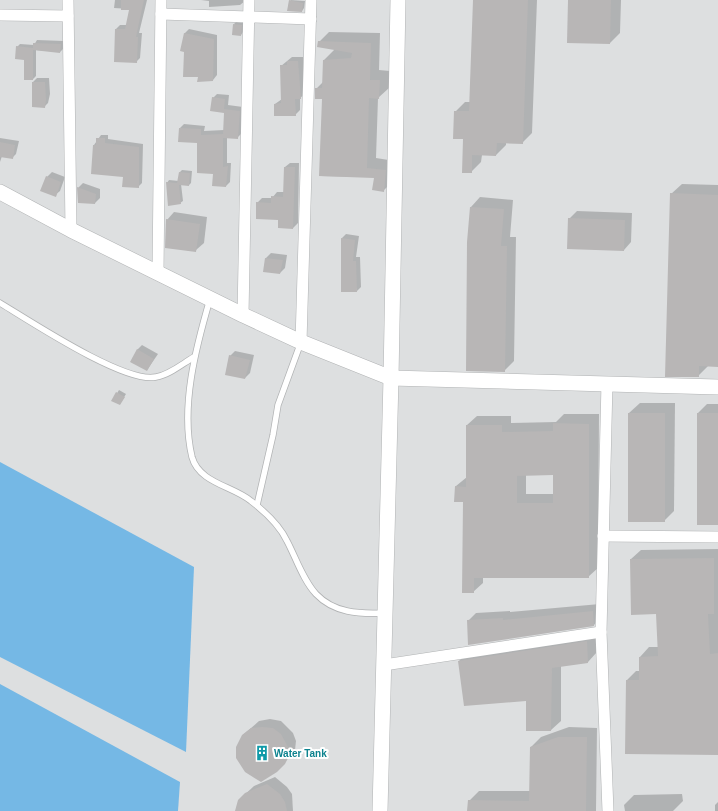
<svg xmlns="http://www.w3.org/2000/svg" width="718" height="811" viewBox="0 0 718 811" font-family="Helvetica,sans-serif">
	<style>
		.water { fill: #75b8e5 }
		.shadow { fill: #0003; fill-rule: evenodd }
		.building { fill: #b8b6b6; fill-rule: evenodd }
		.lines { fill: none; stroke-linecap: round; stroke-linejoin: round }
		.lane-casing { stroke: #b1b3b4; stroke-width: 7 }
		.street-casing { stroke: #b1b3b4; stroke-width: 12 }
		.secondary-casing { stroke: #b1b3b4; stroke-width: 16 }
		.lane { stroke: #fff; stroke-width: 5.5 }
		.street { stroke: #fff; stroke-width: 11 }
		.secondary { stroke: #fff; stroke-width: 15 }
		.labels { text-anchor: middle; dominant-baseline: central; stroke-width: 4; stroke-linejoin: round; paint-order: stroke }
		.culture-label { font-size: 10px; font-weight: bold; fill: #0d838f; stroke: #fff; text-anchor: start }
	</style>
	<rect width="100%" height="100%" fill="#dddfe0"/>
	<g class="water">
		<path d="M0,462L194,567L186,752L0,657Z"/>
		<path d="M0,684L180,782L178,811H0Z"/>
	</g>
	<g class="shadow">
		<path d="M115,0H147L139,33H142L140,58L136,62L116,29L120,25H127L130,9L114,8Z"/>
		<path d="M201,0H245V1L240,5L209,7V1Z"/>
		<path d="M290,0L305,1L304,8L302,11Z"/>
		<path d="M474,0H537L532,133L522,143L506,142V145L496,155H482L481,162L471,172L464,138L455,112L465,102H470Z"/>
		<path d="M569,0H621L620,33L610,43Z"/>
		<path d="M236,22L243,23V32L241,35L234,24Z"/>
		<path d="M189,29L217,35V75L213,80L199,76L184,34Z"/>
		<path d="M329,32L380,33L379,70L390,71L389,88L378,98L376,158L395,161L393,181L383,191L375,177L320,176L323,98L316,89L323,82L324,60L335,49L319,42Z"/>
		<path d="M37,40L64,41L63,49L60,52L36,50V76L33,79H25V59L17,47L20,44L34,45Z"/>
		<path d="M292,57H303L305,94L300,98V110L295,115L275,104L282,99L281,66Z"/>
		<path d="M37,78H49L50,94L48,103L44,107L33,82Z"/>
		<path d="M217,94L229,95L228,105L243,107L241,134L237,138L227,137V163H231L230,182L226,186L214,173L198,142L180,128L184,124L205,126L204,131L224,130L225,112L213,98Z"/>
		<path d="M101,135H108V139L143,144L142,183L138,187L124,176L94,145Z"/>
		<path d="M0,138L19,141L16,154L12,158L2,156L0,162Z"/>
		<path d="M290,163H299L298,223L293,228L257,203L262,198H272L277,192H284L285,167Z"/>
		<path d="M182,170L192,171L191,183L189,185L181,184L183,201L180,203L167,183L169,180L179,181L180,172Z"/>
		<path d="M52,172L65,177L60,191L55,195L47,177Z"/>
		<path d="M83,183L100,189V198L95,203L79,202L78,188Z"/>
		<path d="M682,184L718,185V366H708L698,376L671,194Z"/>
		<path d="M480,197L513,200L510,237H516L514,361L504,371L468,242L471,207Z"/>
		<path d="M577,211L632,213L631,242L624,250L569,219Z"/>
		<path d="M174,212L207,217L204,243L196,250L167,220Z"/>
		<path d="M346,234L359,236L356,257H360L361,287L357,291L342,238Z"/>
		<path d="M271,253L287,255L285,268L280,273L264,271L266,258Z"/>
		<path d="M142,345L158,354L147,370L137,350Z"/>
		<path d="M235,351L254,355L250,373L245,378L230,356Z"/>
		<path d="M119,390L126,394L120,404L113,400Z"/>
		<path d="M640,403H675L674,511L664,521L629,413Z"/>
		<path d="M707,404H718V524L698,413Z"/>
		<path d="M564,414H599L598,568L588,577H483V583L473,592L464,502L456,486L467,477V425L477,416H511V423L556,422ZM554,474V494H526V475Z"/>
		<path d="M718,549V754L627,680L636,671H640V657L649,647H659L657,613L631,559L641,550Z"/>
		<path d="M600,604L601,617L594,625L468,621L476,613L510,611V612Z"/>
		<path d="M596,632L597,652L588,662L561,665V721L551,730L527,700L459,661L469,651Z"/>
		<path d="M270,719L281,721L293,733L296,741L295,750L284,763L243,735L259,721Z"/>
		<path d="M569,727L597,728L596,811H468L469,801L479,791H530L531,747L541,737Z"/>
		<path d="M275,777L287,787L292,794L293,811H236L239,800L254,786Z"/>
		<path d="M682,794L683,801L673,811H625L624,805L634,795Z"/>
		<path d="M718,802V811H715V805Z"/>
	</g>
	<g class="building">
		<path d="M121,0H144L136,37H138L137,63L114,62L115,29H125L129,10H121Z"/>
		<path d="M289,0L303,3L302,12L287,11Z"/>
		<path d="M473,0H528L523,144L497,143L496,156L472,155V173H462L463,139H453L454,111H469Z"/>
		<path d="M568,0H611L610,44L567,43Z"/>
		<path d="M233,24L242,25L241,36L232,35Z"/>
		<path d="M184,33L214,39L213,81L197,82L198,77H183L184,52L180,51Z"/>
		<path d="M318,41L371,43L370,80H380L379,99L369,98L367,168L386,170L384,192L372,190L374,178L319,176L322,99H315V88H322L323,60L351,58L352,53L317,47Z"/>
		<path d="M33,43L61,44L60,53L33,50V80H24V60L15,59L16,46L33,48Z"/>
		<path d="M287,61H298L301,99H295L296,116H274V104L281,103L280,65H287Z"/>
		<path d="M32,82H45L46,99L45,108L32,107Z"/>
		<path d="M212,97L225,99L224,109L240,111L238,139L223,138V167L228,166L226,187L212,186L213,174L197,173V143L178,142L179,128L201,129V135L223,134L224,113L210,111Z"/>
		<path d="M96,138H105V143L139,147V188L122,187L123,177L91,174L93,145H96Z"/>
		<path d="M0,142L15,145L13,159L0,157Z"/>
		<path d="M284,167H295L293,229L278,228V220L256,219V202L271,203V196L283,197Z"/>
		<path d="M179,172L190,173L189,186L179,185L181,204L168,206L166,182L177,183Z"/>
		<path d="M46,176L61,182L56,197L40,191Z"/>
		<path d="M77,187L96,194L95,204L78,203Z"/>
		<path d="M670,193L718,195V367L699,366V377H665Z"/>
		<path d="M470,207L504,209L501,246H507L505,372L466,371L467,242Z"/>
		<path d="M568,218L625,220L624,251L567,249Z"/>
		<path d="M166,219L200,224L196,252L165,248Z"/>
		<path d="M341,238L355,240L353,261H356L357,292H341Z"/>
		<path d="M265,258L283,260L280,274L263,272Z"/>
		<path d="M137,349L154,359L147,371L130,362Z"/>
		<path d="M229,355L250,360L245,379L225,375Z"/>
		<path d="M116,392L125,397L120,405L111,401Z"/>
		<rect x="628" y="413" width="37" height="109"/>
		<rect x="697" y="413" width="21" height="112"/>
		<path d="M553,423L589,424V578H474V593H462L463,502H454L455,486L466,487V425H502V432L553,431ZM553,475V503H517V476Z"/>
		<path d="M714,558V614H708L710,654L718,653V755L625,754L626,680H639V657L658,656L656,614L631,615L630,559Z"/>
		<path d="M593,611L594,626L468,645L467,620L503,618V620Z"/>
		<path d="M587,641L588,663L552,668L551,731H526V701L464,706L458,661Z"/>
		<path d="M262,727L273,728L281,734L289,749L288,758L285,764L277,772L261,782L245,772L236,758V747L242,735L251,728Z"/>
		<path d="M558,737H587L586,811H467L468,800L529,801L530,747Z"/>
		<path d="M267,784L280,794L285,802L287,811H235L238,800L245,793Z"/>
	</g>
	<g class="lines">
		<g class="lane-casing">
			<g id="lane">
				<path d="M210,299C196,347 180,407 192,457C199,483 233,486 251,501C264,511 280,526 287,541C296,558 303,580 316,594C334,613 359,614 383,613"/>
				<path d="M0,303C30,321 125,384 156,377C169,375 182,364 194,357"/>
				<path d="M257,505L273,435L278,405L301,342"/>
			</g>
		</g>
		<g class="street-casing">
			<g id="street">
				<path d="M68,0L71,230"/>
				<path d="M161,14L311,19"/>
				<path d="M0,15L68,16"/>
				<path d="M158,272L161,0"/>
				<path d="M243,315L249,0"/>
				<path d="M301,342L311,0"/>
				<path d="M607,383L601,632L608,811"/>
				<path d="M603,536L718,537"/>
				<path d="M384,665L601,632"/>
			</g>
		</g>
		<g class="secondary-casing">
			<g id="secondary">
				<path d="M0,192L71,230L243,315L301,342L391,378L718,387"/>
				<path d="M380,811L391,378L398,0"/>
			</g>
		</g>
		<use href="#lane" class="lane"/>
		<use href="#street" class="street"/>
		<use href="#secondary" class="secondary"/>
	</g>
	<defs>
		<g id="building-bare" transform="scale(1.2)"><path d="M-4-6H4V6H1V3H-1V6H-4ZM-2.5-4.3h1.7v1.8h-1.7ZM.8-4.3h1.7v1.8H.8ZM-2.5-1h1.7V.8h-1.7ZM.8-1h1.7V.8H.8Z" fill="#0f9aa8" stroke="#fff" stroke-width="2.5" paint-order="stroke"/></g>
	</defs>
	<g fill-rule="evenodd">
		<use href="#building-bare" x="262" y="753"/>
	</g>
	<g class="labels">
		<g class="culture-label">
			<text x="274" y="753">Water Tank</text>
		</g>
	</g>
</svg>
